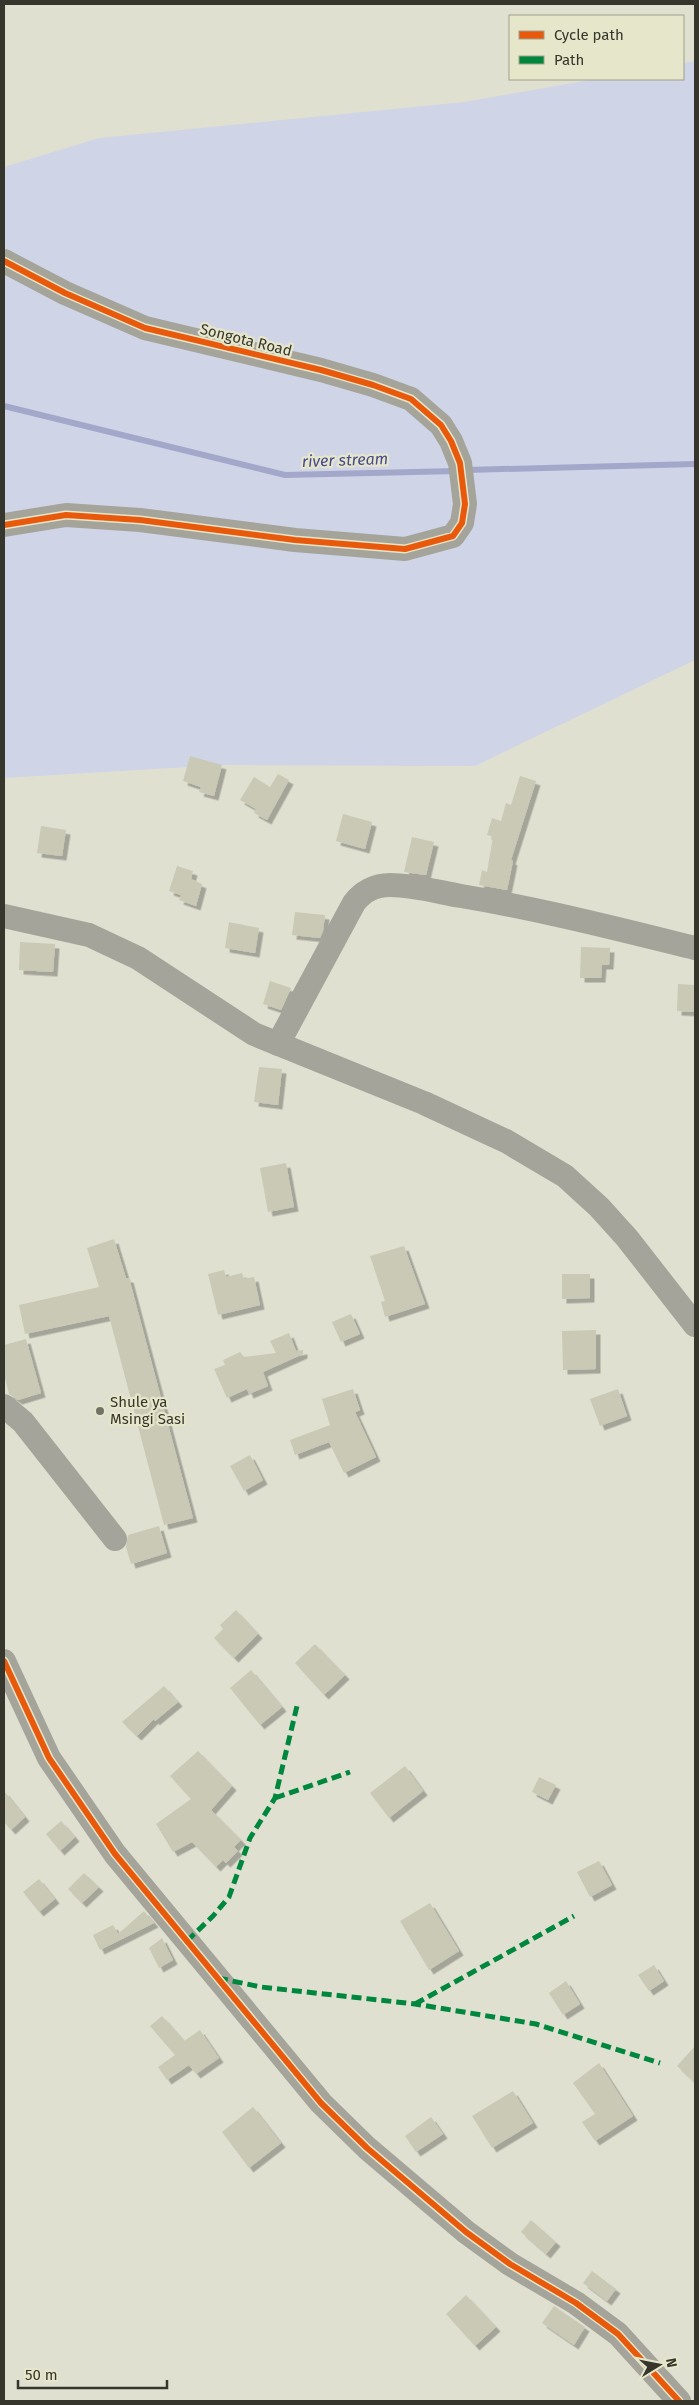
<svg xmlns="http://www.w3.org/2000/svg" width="699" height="2405" viewBox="0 0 699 2405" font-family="'Fira Sans',sans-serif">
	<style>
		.green { fill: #d0d4e7 }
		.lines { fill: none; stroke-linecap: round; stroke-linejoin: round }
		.stream { stroke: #a3a8ca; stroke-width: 6 }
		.building { fill: #c9c9b6; filter: url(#shadow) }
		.minor { stroke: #a4a49b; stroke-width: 24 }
		.quiet { stroke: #00873e; stroke-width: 5; stroke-dasharray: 10 5; stroke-linecap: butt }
		.cycleway-casing { stroke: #e6e6cb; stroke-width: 9 }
		.cycleway { stroke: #e8590c; stroke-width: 6 }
		.poi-dot { fill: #727266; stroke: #e6e6cb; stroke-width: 2 }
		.labels { text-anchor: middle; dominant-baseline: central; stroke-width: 4.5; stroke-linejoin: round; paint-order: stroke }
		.street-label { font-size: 15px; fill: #36362c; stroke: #e6e6cb }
		.poi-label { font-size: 15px; fill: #36362c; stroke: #e6e6cb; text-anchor: start }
		.water-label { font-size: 16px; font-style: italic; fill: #464a8f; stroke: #e6e6cb }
	</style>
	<defs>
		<filter id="shadow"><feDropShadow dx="4.5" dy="4.5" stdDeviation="0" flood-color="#0004"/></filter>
	</defs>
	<rect width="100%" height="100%" fill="#e0e0d1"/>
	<path class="green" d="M695,61V660L475,766L222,765L4,778V167L99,138L464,102L596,79H683V63Z"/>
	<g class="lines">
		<g class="stream">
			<path d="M4,406L285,475L457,471"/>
			<path d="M467,470L695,464"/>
		</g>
	</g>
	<g class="building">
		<path d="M190,756L222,765L214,796L199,792L201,787L183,781Z"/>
		<path d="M278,774L289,780L267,820L254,813L256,809L240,800L254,777L270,787Z"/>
		<path d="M520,776L536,781L511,860L513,861L507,890L479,885L482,870L487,872L493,837L487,835L492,818L501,821L506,803L511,805Z"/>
		<path d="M343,814L372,822L365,849L336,841Z"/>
		<path d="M41,826L66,830L62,856L37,853Z"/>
		<path d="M412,837L434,842L426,875L404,872Z"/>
		<path d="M177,866L193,871L191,879L202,884L196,906L179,900L181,895L169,891Z"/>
		<path d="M295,912L325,915L323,931L320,938L292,935Z"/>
		<path d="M229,922L259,928L255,953L225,948Z"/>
		<path d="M20,942L55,944L53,972L19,970Z"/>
		<path d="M581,947L610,948L609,965H602L601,978H580Z"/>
		<path d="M270,981L291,988L281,1010L263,1004Z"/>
		<path d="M678,984L695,985V1012L677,1011Z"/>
		<path d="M259,1067L282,1069L278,1105L254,1102Z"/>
		<path d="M286,1163L294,1207L268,1212L260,1168Z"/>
		<path d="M114,1239L126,1278H129L193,1518L164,1525L109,1316L25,1334L19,1305L99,1287L87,1248Z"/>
		<path d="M404,1246L425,1304L385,1317L381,1302L385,1301L370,1256Z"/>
		<path d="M224,1270L226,1277L242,1273L244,1279L254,1277L260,1305L218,1315L208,1274Z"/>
		<path d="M562,1274H590V1298L562,1299Z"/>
		<path d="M351,1314L360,1334L341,1342L332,1322Z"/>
		<path d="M596,1330V1369L563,1370L562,1331Z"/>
		<path d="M289,1333L296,1351L303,1350V1354L263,1372L268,1386L249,1394L247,1389L227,1398L214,1369L225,1365L223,1360L240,1352L244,1357L276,1353L270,1341Z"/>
		<path d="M26,1339L41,1393L18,1400L9,1394L4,1374V1345Z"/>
		<path d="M353,1389L360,1410L355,1412L376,1457L344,1473L329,1442L295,1455L290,1440L330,1425L322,1399Z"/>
		<path d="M618,1389L627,1416L600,1426L590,1399Z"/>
		<path d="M250,1455L263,1480L244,1491L230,1466Z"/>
		<path d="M159,1526L167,1553L131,1564L126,1547L128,1535Z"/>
		<path d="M236,1610L258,1634L234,1658L214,1638L223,1629L220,1625Z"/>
		<path d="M315,1644L345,1675L324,1695L295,1663Z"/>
		<path d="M251,1670L282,1707L260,1725L230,1688Z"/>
		<path d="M164,1686L178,1702L155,1721L154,1719L137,1736L122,1722Z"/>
		<path d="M198,1751L232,1786L211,1810L241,1840L234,1847L238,1851L226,1863L223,1860L216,1867L192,1842L173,1852L156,1824L191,1799L170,1776Z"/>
		<path d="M405,1766L423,1791L389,1818L370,1793Z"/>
		<path d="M539,1777L556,1785L548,1800L532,1792Z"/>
		<path d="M4,1791L25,1817L11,1830L4,1822Z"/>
		<path d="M61,1821L75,1837L60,1851L46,1834Z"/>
		<path d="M599,1861L612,1885L590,1897L577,1872Z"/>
		<path d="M84,1873L99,1887L82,1903L68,1889Z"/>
		<path d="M39,1879L55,1899L39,1912L23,1892Z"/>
		<path d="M430,1903L459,1951L429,1970L400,1921Z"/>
		<path d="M144,1911L154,1923L100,1950L93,1935L113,1925L118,1934Z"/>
		<path d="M162,1938L173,1960L159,1968L149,1948Z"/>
		<path d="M654,1965L664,1981L649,1991L638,1975Z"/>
		<path d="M566,1981L580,2004L563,2015L549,1993Z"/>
		<path d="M162,2016L184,2041L200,2030L219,2058L196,2074L189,2065L167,2080L158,2067L175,2055L150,2026Z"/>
		<path d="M695,2046V2083L677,2066Z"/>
		<path d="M599,2063L633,2116L595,2141L582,2122L595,2114L573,2083Z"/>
		<path d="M513,2091L533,2123L492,2148L472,2116Z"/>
		<path d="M253,2107L281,2143L249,2168L222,2132Z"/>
		<path d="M431,2117L443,2134L416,2152L405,2136Z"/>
		<path d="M531,2220L556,2242L546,2254L521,2232Z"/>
		<path d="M592,2271L616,2289L607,2301L583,2283Z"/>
		<path d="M466,2295L496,2327L475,2346L446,2314Z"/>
		<path d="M554,2306L585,2327L574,2345L542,2323Z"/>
	</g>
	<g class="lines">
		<g class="minor">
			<path d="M4,261L65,293L145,328L321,370L373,385L411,399L441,425L451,441L460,463L465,504L462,523L453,536L405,549L295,540L140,520L66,515L4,525"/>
			<path d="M4,916L89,935L138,958L254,1034L424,1103L506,1141L565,1176L599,1207L627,1238L695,1325"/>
			<path d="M278,1044L354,903C362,892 375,885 390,885C413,885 438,892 461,896C540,909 618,929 695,948"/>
			<path d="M4,1406L23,1422L115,1539"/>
			<path d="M4,1661L49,1758L115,1854L321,2103L367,2148L466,2232L510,2264L576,2303L618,2334L679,2401"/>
		</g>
		<g class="quiet">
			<path d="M275,1798L350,1772"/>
			<path d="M187,1941L213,1916L229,1897L250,1838L275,1798L297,1706"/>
			<path d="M218,1978L261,1987L415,2004L536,2024L660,2063"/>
			<path d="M415,2004L574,1916"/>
		</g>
		<g class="cycleway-casing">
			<g id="cycleway">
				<path d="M4,261L65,293L145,328L321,370L373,385L411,399L441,425L451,441L460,463L465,504L462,523L453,536L405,549L295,540L140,520L66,515L4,525"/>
				<path d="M4,1661L49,1758L115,1854L321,2103L367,2148L466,2232L510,2264L576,2303L618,2334L679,2401"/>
			</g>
		</g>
		<use href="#cycleway" class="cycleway"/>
	</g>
	<circle class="poi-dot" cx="100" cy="1411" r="5"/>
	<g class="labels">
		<g class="street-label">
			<text transform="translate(246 340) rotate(14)">Songota Road</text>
		</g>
		<g class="poi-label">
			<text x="110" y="1402">Shule ya<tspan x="110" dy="17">Msingi Sasi</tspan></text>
		</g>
		<g class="water-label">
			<text transform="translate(345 460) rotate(-2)">river stream</text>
		</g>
	</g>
	<rect width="699" height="2405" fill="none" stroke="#36362c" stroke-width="10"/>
	<rect x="509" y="15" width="175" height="65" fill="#e6e6cb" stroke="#a0a08b"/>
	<rect x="519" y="31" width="25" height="8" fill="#e8590c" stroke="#a0a08b"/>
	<text x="554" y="40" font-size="15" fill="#36362c">Cycle path</text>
	<rect x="519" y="56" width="25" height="8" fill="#00873e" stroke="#a0a08b"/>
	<text x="554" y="65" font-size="15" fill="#36362c">Path</text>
	<g transform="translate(659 2365) rotate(80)" stroke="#e6e6cb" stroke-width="4" paint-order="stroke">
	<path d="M0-4L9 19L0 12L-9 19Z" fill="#36362c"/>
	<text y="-8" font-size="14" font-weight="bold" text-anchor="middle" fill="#36362c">N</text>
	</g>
	<path d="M18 2380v8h149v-8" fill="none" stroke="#36362c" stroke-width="2.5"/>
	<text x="25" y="2380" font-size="15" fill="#36362c" stroke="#e6e6cb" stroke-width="4" paint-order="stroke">50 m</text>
</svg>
